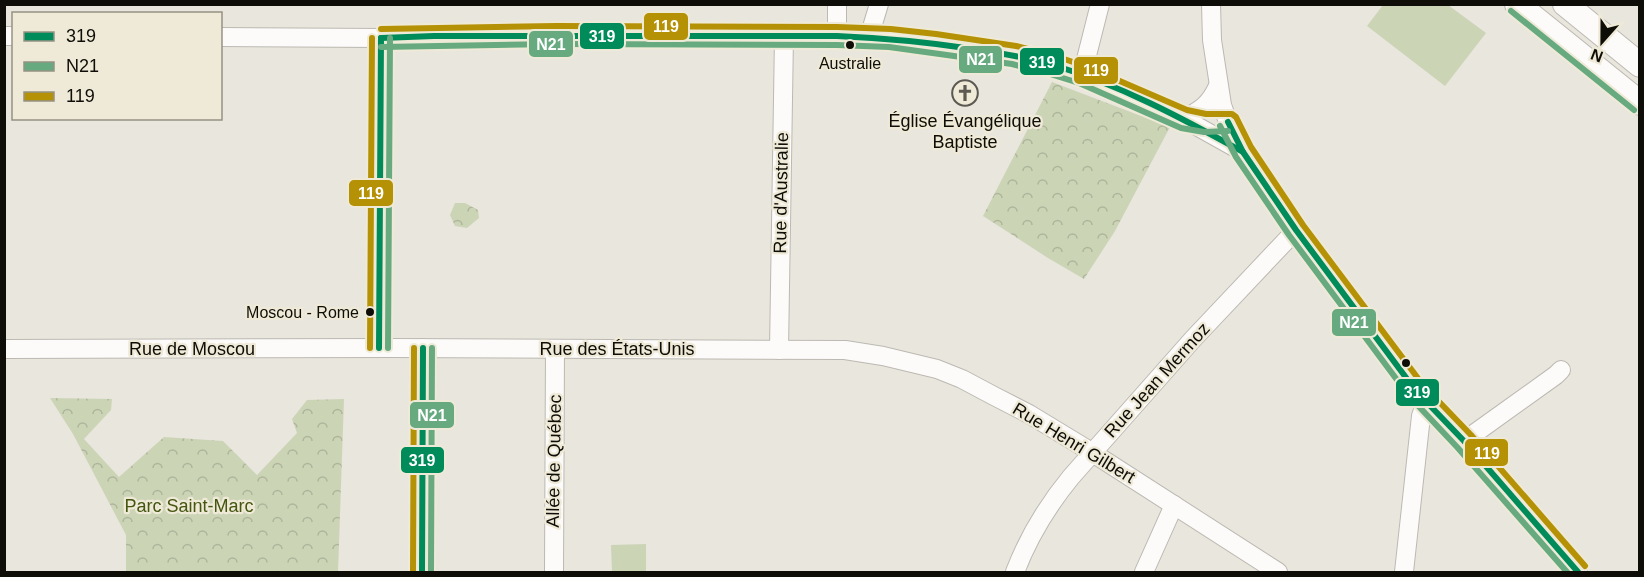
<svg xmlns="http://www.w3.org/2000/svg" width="1644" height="577" viewBox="0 0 1644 577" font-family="Helvetica,sans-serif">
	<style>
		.park { fill: url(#park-crowns) }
		.pitch { fill: #ccd4b6 }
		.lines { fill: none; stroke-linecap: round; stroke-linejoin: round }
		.minor-casing { stroke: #bcb9b2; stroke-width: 20 }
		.major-casing { stroke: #bcb9b2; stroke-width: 26 }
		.minor { stroke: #fcfbfa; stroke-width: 18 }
		.major { stroke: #fcfbfa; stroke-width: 24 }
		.bus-1-casing { stroke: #efead7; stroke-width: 10 }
		.bus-2-casing { stroke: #efead7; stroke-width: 10 }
		.bus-3-casing { stroke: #efead7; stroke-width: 10 }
		.bus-1 { stroke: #008b5a; stroke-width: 6 }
		.bus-2 { stroke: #67aa80; stroke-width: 6 }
		.bus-3 { stroke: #b59106; stroke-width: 6 }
		.bus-dot { fill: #0f0d07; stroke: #efead7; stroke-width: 2 }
		.labels { text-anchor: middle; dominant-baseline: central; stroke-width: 4.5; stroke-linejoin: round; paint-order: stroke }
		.bus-label { font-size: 16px; fill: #0f0d07; stroke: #efead7 }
		.poi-label { font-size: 18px; fill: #0f0d07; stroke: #efead7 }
		.street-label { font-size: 18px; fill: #0f0d07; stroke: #efead7 }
		.park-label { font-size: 18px; fill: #445610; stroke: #efead7 }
		.line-badge { stroke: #efead7; stroke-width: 2 }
		.badge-label { font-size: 16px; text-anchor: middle; font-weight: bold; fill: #fff }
	</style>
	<defs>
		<pattern id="park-crowns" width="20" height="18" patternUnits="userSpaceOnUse" patternTransform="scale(1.5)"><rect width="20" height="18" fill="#ccd4b6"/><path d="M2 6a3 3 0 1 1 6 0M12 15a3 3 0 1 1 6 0" fill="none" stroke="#aeb59b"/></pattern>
	</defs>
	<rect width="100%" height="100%" fill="#e9e6dd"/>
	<g class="park">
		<path d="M1052,82L1170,127L1115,231L1084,279L1048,258L983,216Z"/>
		<path d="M455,203H465L478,210L479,218L467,228L455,226L450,215Z"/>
		<path d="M50,398L112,399L111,410L84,439L119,477L164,437L223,441L257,475L297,433L292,419L307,400L344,399L338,572H126V535L73,434Z"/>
	</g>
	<g class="pitch">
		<path d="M1383,5H1448L1486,33L1445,86L1367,26Z"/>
		<path d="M646,544V572H612L611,545Z"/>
	</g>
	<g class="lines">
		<g class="minor-casing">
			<g id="minor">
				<path d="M837,4V36"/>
				<path d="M1211,4L1212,40L1222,105L1228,122L1243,152L1296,230L1416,391L1464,441L1578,572"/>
				<path d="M4,36H14"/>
				<path d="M220,37L381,38L434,36H837L890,38L935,43L1014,55L1053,65L1098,81L1184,119L1243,152"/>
				<path d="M869,37L879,4"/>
				<path d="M1082,75L1100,4"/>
				<path d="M1184,119C1202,109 1209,105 1218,86"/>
				<path d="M379,348L381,38"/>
				<path d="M4,349L392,348L845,350L883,356L937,369L962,379L994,396L1029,414L1085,448L1278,572"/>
				<path d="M779,350L784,36"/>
				<path d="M1464,441L1556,375L1561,370"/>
				<path d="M422,572L423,348"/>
				<path d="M554,572L555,349"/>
				<path d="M1015,572C1028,538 1048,505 1071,477L1193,339L1296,230"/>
				<path d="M1144,572L1174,505"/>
				<path d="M1404,572L1421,416L1426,402"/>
			</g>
		</g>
		<g class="major-casing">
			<g id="major">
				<path d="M1517,4L1640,103"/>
				<path d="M1565,4L1640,65"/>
			</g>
		</g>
		<use href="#minor" class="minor"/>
		<use href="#major" class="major"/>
		<g class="bus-1-casing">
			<g id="bus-1">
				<path d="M381,38L434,36H837C883,38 927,42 973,49C1000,53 1027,57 1053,65C1120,85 1182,118 1243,152"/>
				<path d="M1228,122L1243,152L1296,230L1416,391L1464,441L1578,572"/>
				<path d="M379,348L381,38"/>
				<path d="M422,572L423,348"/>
			</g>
		</g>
		<g class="bus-2-casing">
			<g id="bus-2">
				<path d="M1511,11L1634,110"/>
				<path d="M381,47L556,44L837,45L889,47L1012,64L1050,74L1079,83L1181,128L1204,132L1228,131"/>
				<path d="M1220,126L1236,157L1289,235L1409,396L1457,447L1567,572"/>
				<path d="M388,348L390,38"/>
				<path d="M431,572L432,348"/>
			</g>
		</g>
		<g class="bus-3-casing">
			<g id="bus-3">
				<path d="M381,29L556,26L837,27L891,29L936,34L1016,46L1055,56L1085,66L1187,110L1206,114H1232L1236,117L1251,147L1303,225L1423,385L1471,435L1585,566"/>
				<path d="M370,348L372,38"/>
				<path d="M413,572L414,348"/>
			</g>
		</g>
		<use href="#bus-1" class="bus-1"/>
		<use href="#bus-2" class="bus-2"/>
		<use href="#bus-3" class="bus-3"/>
	</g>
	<defs>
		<g id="church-ring" transform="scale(1.35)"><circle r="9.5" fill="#efead7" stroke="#5b5952" stroke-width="1.5"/><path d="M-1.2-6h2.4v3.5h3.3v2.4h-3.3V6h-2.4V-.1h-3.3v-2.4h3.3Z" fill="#5b5952"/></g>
	</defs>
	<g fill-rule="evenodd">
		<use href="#church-ring" x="965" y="93"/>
	</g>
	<g class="bus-dot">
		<circle cx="850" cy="45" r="5"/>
		<circle cx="370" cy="312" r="5"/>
		<circle cx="1406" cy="363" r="5"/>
	</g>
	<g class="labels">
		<g class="bus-label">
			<text x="850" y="63">Australie</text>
			<text x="359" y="312" text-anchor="end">Moscou - Rome</text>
		</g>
		<g class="poi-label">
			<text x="965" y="121">Église Évangélique<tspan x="965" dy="21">Baptiste</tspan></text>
		</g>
		<g class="street-label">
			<text transform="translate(781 193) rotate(-89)">Rue d'Australie</text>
			<text x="192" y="349">Rue de Moscou</text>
			<text x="617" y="349">Rue des États-Unis</text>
			<text transform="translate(1157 380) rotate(-48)">Rue Jean Mermoz</text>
			<text transform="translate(1074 443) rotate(31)">Rue Henri Gilbert</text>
			<text transform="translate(554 461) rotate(-89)">Allée de Québec</text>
		</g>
		<g class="park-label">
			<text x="189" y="506">Parc Saint-Marc</text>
		</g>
	</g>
	<g class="line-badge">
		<rect x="643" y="12" width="46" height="29" rx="6" fill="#b59106"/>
		<rect x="579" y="22" width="46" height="28" rx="6" fill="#008b5a"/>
		<rect x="528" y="30" width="46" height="28" rx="6" fill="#67aa80"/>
		<rect x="958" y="45" width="45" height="29" rx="6" fill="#67aa80"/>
		<rect x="1019" y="47" width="46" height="29" rx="6" fill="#008b5a"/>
		<rect x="1073" y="56" width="46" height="29" rx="6" fill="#b59106"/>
		<rect x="348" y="179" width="46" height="28" rx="6" fill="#b59106"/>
		<rect x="1331" y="308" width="46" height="29" rx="6" fill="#67aa80"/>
		<rect x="1395" y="378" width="45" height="29" rx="6" fill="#008b5a"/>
		<rect x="409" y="401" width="46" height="28" rx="6" fill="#67aa80"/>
		<rect x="1464" y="438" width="45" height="29" rx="6" fill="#b59106"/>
		<rect x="400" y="446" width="45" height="28" rx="6" fill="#008b5a"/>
	</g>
	<g class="badge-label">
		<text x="666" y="32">119</text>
		<text x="602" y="42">319</text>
		<text x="551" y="50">N21</text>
		<text x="981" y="65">N21</text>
		<text x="1042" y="68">319</text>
		<text x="1096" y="76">119</text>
		<text x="371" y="199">119</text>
		<text x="1354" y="328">N21</text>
		<text x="1417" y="398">319</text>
		<text x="432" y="421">N21</text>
		<text x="1487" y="459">119</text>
		<text x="422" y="466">319</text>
	</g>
	<rect width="1644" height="577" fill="none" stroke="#0f0d07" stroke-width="12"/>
	<rect x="12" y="12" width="210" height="108" fill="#efead7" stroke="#959284" stroke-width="1.5"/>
	<rect x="24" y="32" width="30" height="9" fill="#008b5a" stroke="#959284" stroke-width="1.5"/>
	<text x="66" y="42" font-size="18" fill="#0f0d07">319</text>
	<rect x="24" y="62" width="30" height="9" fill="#67aa80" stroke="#959284" stroke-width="1.5"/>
	<text x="66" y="72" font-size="18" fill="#0f0d07">N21</text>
	<rect x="24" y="92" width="30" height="9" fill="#b59106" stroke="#959284" stroke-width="1.5"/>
	<text x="66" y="102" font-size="18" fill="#0f0d07">119</text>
	<g transform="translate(1602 42) rotate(201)" stroke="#efead7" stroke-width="4.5" paint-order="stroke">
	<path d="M0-4.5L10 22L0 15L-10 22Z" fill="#0f0d07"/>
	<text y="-9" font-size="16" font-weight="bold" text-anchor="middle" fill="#0f0d07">N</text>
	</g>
</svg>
